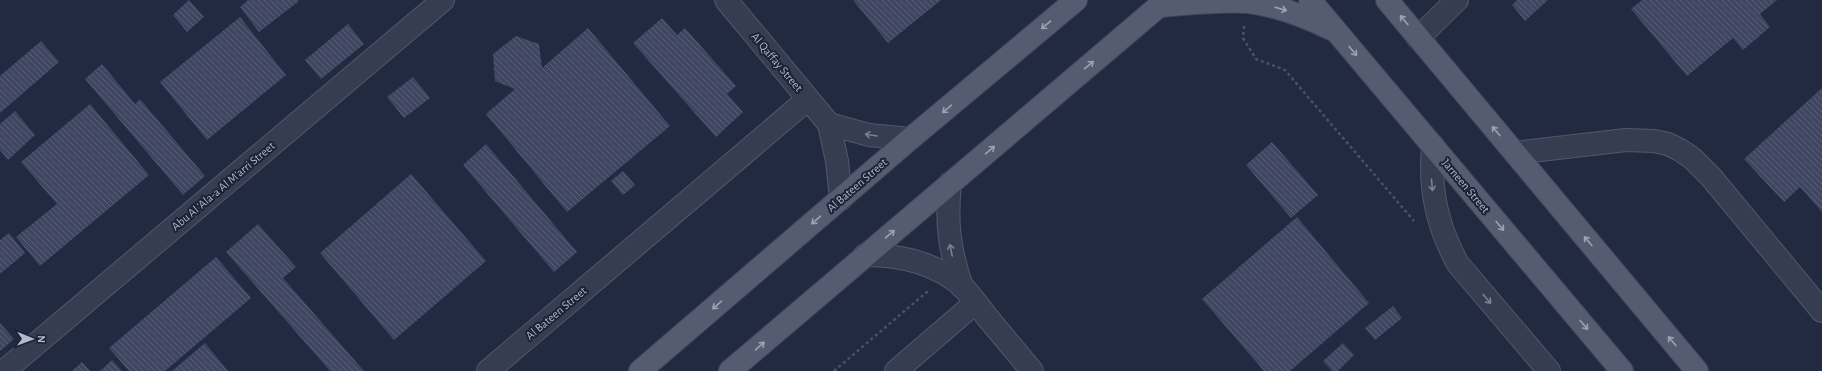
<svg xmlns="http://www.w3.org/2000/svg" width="1822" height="371" viewBox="0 0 1822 371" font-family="'Alegreya Sans',sans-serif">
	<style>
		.building { fill: url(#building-back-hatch) }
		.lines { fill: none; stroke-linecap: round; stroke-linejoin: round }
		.minor-casing { stroke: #52586b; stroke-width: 24 }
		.major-casing { stroke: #40465a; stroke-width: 24 }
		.path { stroke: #43565f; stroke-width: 2.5; stroke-dasharray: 3 3; stroke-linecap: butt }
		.minor { stroke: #373d51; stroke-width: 22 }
		.major { stroke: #555b71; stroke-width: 22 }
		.oneway { stroke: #9ca1b4 }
		.oneway2 { stroke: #7b8194 }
		.labels { text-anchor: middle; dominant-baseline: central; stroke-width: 4; stroke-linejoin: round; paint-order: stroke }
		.street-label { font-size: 12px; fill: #b3b8cb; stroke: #1c2236 }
	</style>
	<defs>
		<pattern id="building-back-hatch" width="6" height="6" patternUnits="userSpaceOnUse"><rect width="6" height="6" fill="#3e4662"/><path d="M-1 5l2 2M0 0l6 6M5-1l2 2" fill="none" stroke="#585f77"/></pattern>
	</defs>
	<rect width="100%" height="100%" fill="#222a41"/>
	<g class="building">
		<path d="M189,0L204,17L187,32L173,15Z"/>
		<path d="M248,0H298L299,1L259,32L240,7Z"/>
		<path d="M853,0H941L888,43Z"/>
		<path d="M1517,0H1548L1525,21L1512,5Z"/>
		<path d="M1642,0H1777L1760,14L1770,27L1743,50L1733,38L1687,76L1631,9Z"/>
		<path d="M240,17L286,75L207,140L160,82Z"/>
		<path d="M662,18L677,35L685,28L736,86L727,94L743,112L716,137L633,43Z"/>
		<path d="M348,24L364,44L321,79L305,60Z"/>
		<path d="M588,28L670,126L567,212L486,114L515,89L495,81L493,54L516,36L539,44L542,68Z"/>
		<path d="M41,41L59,62L0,113V76Z"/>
		<path d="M102,64L135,104L140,99L205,176L183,195L85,79Z"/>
		<path d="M413,77L430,98L404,118L387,97Z"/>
		<path d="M1822,88V212L1800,187L1784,202L1744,159Z"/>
		<path d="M90,104L149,175L40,266L16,237L57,204L21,162Z"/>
		<path d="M15,111L35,135L8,160L0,150V124Z"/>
		<path d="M1272,142L1318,195L1291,218L1246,165Z"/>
		<path d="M486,144L577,252L554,272L463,165Z"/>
		<path d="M623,171L635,185L623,195L611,181Z"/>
		<path d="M411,174L486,261L394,340L320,253Z"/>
		<path d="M1297,217L1369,303L1290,371H1264L1202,299Z"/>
		<path d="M258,224L296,267L283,278L364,371H330L226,252Z"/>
		<path d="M9,233L25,253L0,274V240Z"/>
		<path d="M216,257L251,298L165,371H129L109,348Z"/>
		<path d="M1393,306L1402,318L1375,340L1365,328Z"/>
		<path d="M0,323L14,339L0,351Z"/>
		<path d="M205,343L228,371H172Z"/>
		<path d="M1343,343L1354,355L1338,371H1332L1323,361Z"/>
		<path d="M112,360L122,371H100Z"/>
		<path d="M82,362L90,371H72Z"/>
	</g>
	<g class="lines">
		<g class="minor-casing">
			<g id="minor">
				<path d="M726,0L829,124L837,161L841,199"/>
				<path d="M1418,38L1457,0"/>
				<path d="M829,124L869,135L910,139"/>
				<path d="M1433,146C1429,189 1437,226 1458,264L1549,371"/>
				<path d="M1515,153L1626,140L1654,141L1668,144L1680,150L1692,158L1711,177L1822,311"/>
				<path d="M950,183C946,223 949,248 962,287"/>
				<path d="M865,255C900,255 934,262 962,286C971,295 979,307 987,317C1002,335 1017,353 1032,371"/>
				<path d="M4,371L443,0"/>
				<path d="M488,371L808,99"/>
				<path d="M896,371L975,303"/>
			</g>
		</g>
		<g class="major-casing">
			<g id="major">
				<path d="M1310,0L1622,371"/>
				<path d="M1387,0L1697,371"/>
				<path d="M1159,6C1188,4 1219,0 1249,2C1278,6 1305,16 1331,29"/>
				<path d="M640,371L910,139L1076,0"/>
				<path d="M730,371L1166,0"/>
			</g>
		</g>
		<g class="path">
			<path d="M1244,26L1243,38L1256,59L1285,70L1414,221"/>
			<path d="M834,371L928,291"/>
		</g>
		<use href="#minor" class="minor"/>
		<use href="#major" class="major"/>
	</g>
	<defs><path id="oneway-shaft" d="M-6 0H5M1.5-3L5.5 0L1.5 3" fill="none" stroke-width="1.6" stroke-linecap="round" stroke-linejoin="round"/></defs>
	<g class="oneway">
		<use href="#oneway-shaft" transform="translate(1281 9) rotate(16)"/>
		<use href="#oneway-shaft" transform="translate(1404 20) rotate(-130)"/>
		<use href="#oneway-shaft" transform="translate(1046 25) rotate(140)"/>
		<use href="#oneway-shaft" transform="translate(1353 51) rotate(50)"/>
		<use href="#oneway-shaft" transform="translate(1089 65) rotate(-40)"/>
		<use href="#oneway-shaft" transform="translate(947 109) rotate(140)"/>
		<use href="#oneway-shaft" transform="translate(1496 131) rotate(-130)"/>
		<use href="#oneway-shaft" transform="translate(990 150) rotate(-40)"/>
		<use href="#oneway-shaft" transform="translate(816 220) rotate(139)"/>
		<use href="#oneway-shaft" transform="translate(1500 226) rotate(50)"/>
		<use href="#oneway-shaft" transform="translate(890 234) rotate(-40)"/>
		<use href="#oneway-shaft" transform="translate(1588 241) rotate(-130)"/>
		<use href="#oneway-shaft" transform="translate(717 305) rotate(139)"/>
		<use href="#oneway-shaft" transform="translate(1584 325) rotate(50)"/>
		<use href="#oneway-shaft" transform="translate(1672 341) rotate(-130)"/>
		<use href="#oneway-shaft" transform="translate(760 346) rotate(-41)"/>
	</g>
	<g class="oneway2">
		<use href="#oneway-shaft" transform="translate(871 135) rotate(-171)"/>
		<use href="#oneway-shaft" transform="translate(1432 185) rotate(85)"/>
		<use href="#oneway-shaft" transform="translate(951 250) rotate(-101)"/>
		<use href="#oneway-shaft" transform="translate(1487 299) rotate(49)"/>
	</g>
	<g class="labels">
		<g class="street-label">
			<text transform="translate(777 62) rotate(50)">Al Qaffay Street</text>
			<text transform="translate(857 185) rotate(-41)">Al Bateen Street</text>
			<text transform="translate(223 186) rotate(-40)">Abu Al 'Ala-a Al M'arri Street</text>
			<text transform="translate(1466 186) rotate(50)">Jarneen Street</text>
			<text transform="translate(556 313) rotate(-40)">Al Bateen Street</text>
		</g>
	</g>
	<g transform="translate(32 339) rotate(91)" stroke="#1c2236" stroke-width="3" paint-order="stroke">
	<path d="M0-3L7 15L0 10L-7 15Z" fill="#b3b8cb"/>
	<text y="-6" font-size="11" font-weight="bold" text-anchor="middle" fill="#b3b8cb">N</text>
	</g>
</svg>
